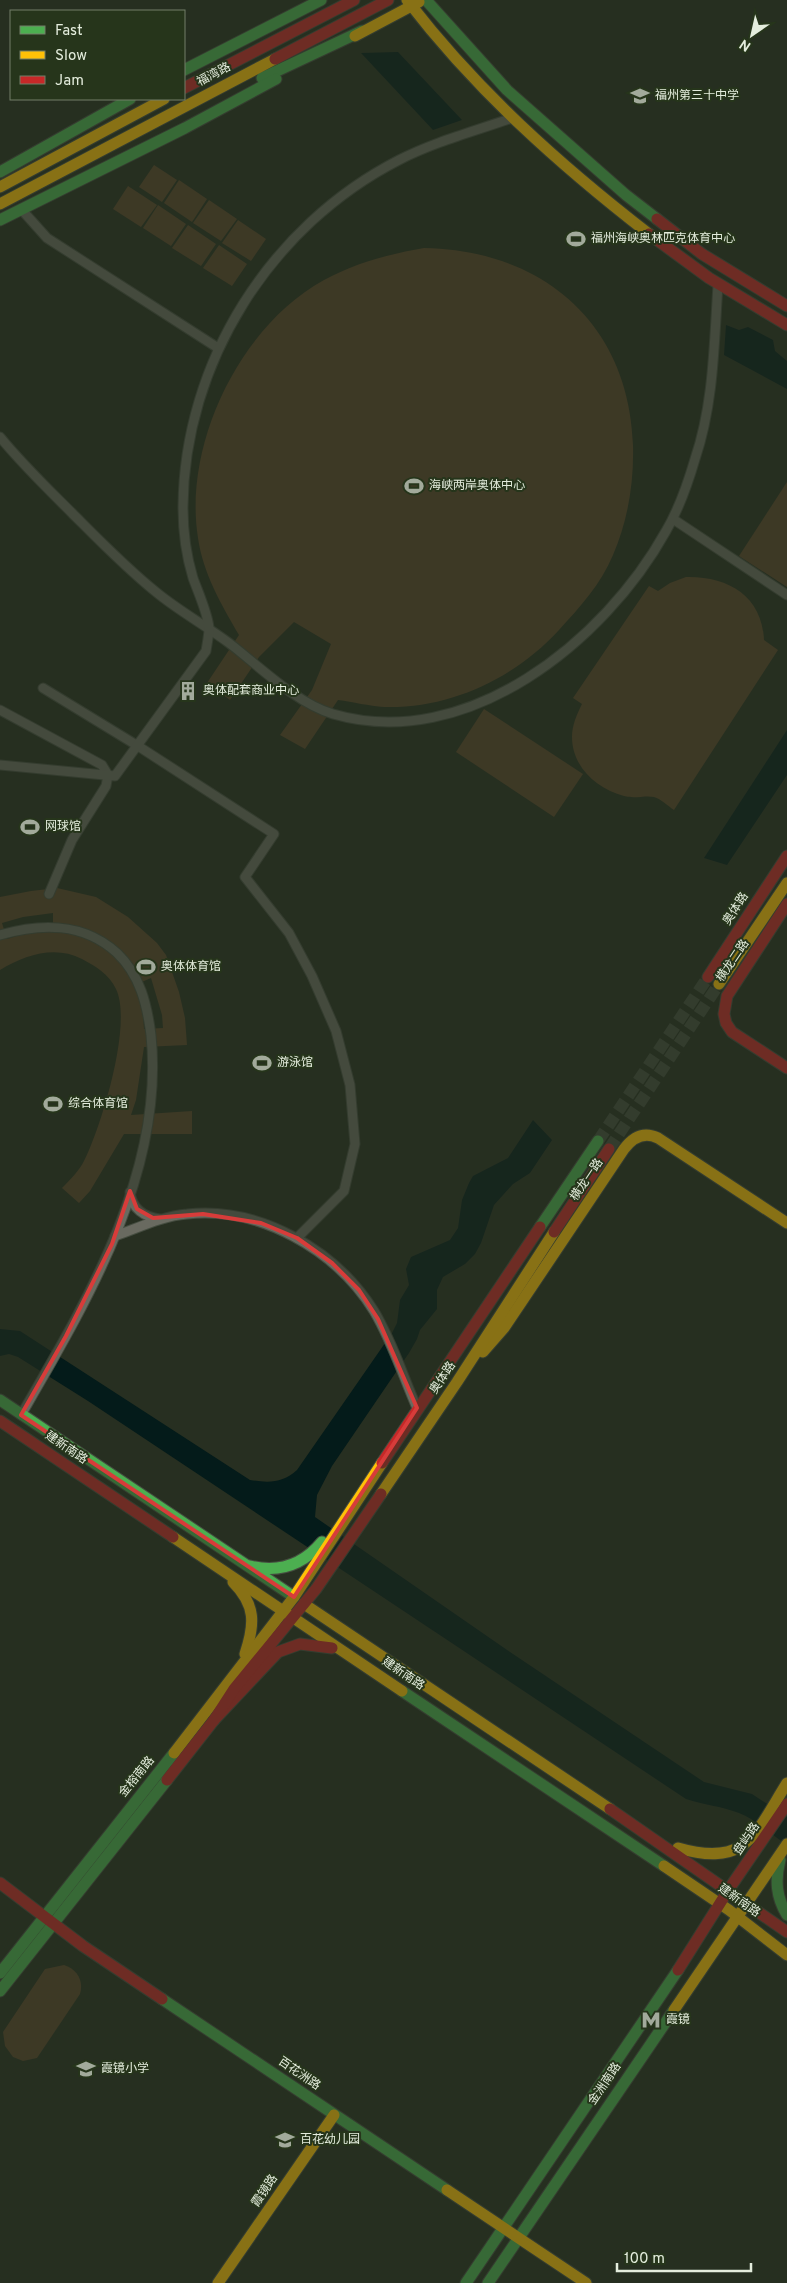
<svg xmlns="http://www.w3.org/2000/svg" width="787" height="2283" viewBox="0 0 787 2283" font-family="Overpass,'Noto Sans SC',sans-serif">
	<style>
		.garden { fill: #59452b; fill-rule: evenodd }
		.water { fill: #041b1a }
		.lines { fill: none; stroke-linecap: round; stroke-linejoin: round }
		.secondary-tunnel { stroke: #434c3d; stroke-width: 12; stroke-dasharray: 12 6; stroke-linecap: butt }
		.street-casing { stroke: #454d40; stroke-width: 11 }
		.fast-casing { stroke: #454d40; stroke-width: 13 }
		.slow-casing { stroke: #454d40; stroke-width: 13 }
		.jam-casing { stroke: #454d40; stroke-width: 13 }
		.street { stroke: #696a60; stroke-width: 9 }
		.fast { stroke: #4caf50; stroke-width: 11 }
		.slow { stroke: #ffc107; stroke-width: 11 }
		.jam { stroke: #c62828; stroke-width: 11 }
		.marked { fill: none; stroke: #d73c3a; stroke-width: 4; stroke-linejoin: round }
		.labels { text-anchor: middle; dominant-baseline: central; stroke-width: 4; stroke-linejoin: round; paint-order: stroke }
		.street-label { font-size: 12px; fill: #e4eddd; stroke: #26351b }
		.poi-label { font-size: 12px; fill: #e4eddd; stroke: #26351b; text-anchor: start }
	</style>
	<rect width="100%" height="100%" fill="#272f21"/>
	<g class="garden">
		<path d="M154,165L177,180L162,202L139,187Z"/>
		<path d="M179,180L207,199L192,222L164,203Z"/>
		<path d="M128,186L157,205L141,227L113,209Z"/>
		<path d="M209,200L237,219L221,241L193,223Z"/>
		<path d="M158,205L186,224L171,246L143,228Z"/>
		<path d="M238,220L266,239L251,261L222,243Z"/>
		<path d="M188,225L216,244L201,266L172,248Z"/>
		<path d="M219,245L247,264L232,286L203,268Z"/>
		<path d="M424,248C543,250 629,324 633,445C634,483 628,520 613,555C601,584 580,607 559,630C515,678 450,709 384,707C369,706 353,702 338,700L305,749L280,735L312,690L331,644L294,622L259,657L230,700L207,683L239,635C221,604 203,573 198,538C183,444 240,326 324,280C355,263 390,254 424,248Z"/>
		<path d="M787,482V587L739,556Z"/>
		<path d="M686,577C727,576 762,595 764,640L778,650L674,810C668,806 661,799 654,797C645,795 635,799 624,796C597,789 572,767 572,737C572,725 577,714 582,704L573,698L649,586L658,591L670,583Z"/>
		<path d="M484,709L583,774L554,817L456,752Z"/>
		<path d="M57,888L96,897L128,917L157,943L166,955L179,992L185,1018L187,1045L144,1047L136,1100L131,1115L192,1111V1134H124L90,1191L79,1203L62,1188C70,1180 79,1171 84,1161C101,1127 133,1024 116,989C109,974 95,966 82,959C55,945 25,955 0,970V897L31,891ZM53,913V931L26,933L7,939L2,923L23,917ZM151,978L162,1015L163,1028L144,1029L143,1011L135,985Z"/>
		<path d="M64,1965C77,1969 84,1981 80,1994L37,2058L23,2061L13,2057L5,2046L3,2032L45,1969Z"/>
	</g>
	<g class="water">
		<path d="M398,52L462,120L433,130L361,53Z"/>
		<path d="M726,325L739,330L748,327L773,340L775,351L787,361V389L724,355Z"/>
		<path d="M787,730V775L727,865L704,858Z"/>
		<path d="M533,1120L552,1140L530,1173L513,1184L494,1205L481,1243L475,1254L465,1264L443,1277L437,1290V1309L420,1330L417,1339L409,1353L332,1466L317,1495L315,1517L510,1652L704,1782L752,1794L787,1817V1845C772,1835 755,1819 739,1813C721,1806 704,1805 686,1799L88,1401L18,1357L9,1354L0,1356V1329L20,1331L250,1480C269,1483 283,1483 297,1470L392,1333L397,1323L400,1300L409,1285L406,1269L411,1257L450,1240L458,1228L462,1200L469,1183L473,1176L508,1158Z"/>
	</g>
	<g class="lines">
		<g class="secondary-tunnel">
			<path d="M598,1141L708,977"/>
			<path d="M609,1149L719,984"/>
		</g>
		<g class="street-casing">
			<g id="street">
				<path d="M21,209L47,238L218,348"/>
				<path d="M0,437C22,464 47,488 72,513C99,540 126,568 156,592C179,611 205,625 229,643C259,666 296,703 333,714C467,753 605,641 666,531C679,509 688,483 695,459C714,403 714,343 718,285"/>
				<path d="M673,519L787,595"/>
				<path d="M43,688L138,746L274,834L245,877L289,933L312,976L336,1031L350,1085L355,1144L344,1191L297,1238"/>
				<path d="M0,710L102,765L108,775L106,786L72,840L49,894"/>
				<path d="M0,765L115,776L206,651C207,644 209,635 209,628C208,614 198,592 193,578C186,555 183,531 183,507C184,363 270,226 399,160C434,142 475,131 512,118"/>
				<path d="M0,935C41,923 83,922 117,953C140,975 147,1004 151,1035C165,1172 87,1301 21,1415"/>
				<path d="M130,1192C132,1209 144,1217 160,1219"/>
				<path d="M115,1236C138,1228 162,1216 187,1214C260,1206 336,1250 374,1311C392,1341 403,1376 417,1408"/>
			</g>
		</g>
		<g class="fast-casing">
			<g id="fast">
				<path d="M426,0L507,90L626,195L657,219"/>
				<path d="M184,70L321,0"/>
				<path d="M262,78L362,31"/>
				<path d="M0,172L130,99"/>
				<path d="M0,220L185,128L276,79"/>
				<path d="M540,1227L598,1141"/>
				<path d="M0,1400L294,1597"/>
				<path d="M250,1566C279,1573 303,1565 322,1542"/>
				<path d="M402,1691L664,1866"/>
				<path d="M780,1860C775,1880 776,1897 787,1915"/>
				<path d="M0,1973L174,1753"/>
				<path d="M0,1991L167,1780"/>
				<path d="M162,1999L447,2190"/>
				<path d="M466,2283L678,1970"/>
				<path d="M488,2283L674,2010"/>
			</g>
		</g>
		<g class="slow-casing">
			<g id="slow">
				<path d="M407,0C476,90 560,165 649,234"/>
				<path d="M355,36L419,2"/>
				<path d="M0,187L164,99"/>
				<path d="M0,204L275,59"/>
				<path d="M719,984L787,883"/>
				<path d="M483,1352L504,1328L624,1149C633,1137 644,1131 658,1138L787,1223"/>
				<path d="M381,1494L457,1382L554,1232"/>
				<path d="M173,1537L402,1691"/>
				<path d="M233,1582C256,1605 255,1624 245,1654"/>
				<path d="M304,1604L610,1809"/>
				<path d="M174,1753L294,1597L382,1463"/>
				<path d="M678,1848C747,1868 755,1834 787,1783"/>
				<path d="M664,1866L729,1910L787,1955"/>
				<path d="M674,2010L787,1844"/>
				<path d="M447,2190L586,2283"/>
				<path d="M218,2283L334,2115"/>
			</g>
		</g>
		<g class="jam-casing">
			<g id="jam">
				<path d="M275,59L388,0"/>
				<path d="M184,88L354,0"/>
				<path d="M657,219L702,254L787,306"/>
				<path d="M649,234L709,278L787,325"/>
				<path d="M787,904L727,996L724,1014L726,1023L732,1032L787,1068"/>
				<path d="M708,977L787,856"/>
				<path d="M554,1232L609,1149"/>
				<path d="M0,1421L173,1537"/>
				<path d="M382,1463L540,1227"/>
				<path d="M214,1720L278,1652L300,1644L332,1648"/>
				<path d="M167,1780L214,1720L234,1689L316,1589L381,1494"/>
				<path d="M610,1809L787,1932"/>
				<path d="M0,1883L83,1946L162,1999"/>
				<path d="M678,1970L729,1889L787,1804"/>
			</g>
		</g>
		<use href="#street" class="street"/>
		<use href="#fast" class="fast"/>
		<use href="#slow" class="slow"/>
		<use href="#jam" class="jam"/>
	</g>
	<path d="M0 0H787V2283H0ZM130,1191L137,1209L153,1218L203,1214L261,1223L297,1238L332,1263L359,1290L378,1319L417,1408L294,1597L21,1415L66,1336L112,1244Z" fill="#272f21" fill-opacity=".55" fill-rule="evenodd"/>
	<path class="marked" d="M130,1191L137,1209L153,1218L203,1214L261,1223L297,1238L332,1263L359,1290L378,1319L417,1408L294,1597L21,1415L66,1336L112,1244Z"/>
	<defs>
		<g id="school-bare" transform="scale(1.5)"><path d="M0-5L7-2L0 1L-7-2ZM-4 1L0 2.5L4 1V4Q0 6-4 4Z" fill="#a2aa9b" stroke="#26351b" stroke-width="2.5" paint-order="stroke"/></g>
		<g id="stadium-bare" transform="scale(1.5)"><path d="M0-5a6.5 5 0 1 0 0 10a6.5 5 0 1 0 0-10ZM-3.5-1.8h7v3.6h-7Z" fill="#a2aa9b" stroke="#26351b" stroke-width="2.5" paint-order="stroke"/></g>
		<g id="building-bare" transform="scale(1.5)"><path d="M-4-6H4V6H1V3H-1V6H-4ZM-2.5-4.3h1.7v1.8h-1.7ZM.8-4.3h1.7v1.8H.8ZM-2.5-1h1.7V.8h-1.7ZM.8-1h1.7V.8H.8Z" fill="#a2aa9b" stroke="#26351b" stroke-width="2.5" paint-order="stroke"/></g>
		<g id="metro-bare" transform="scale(1.5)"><path d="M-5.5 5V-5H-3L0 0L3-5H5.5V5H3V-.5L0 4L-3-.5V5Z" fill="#a2aa9b" stroke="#26351b" stroke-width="2.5" paint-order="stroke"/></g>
	</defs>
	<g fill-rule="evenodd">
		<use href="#school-bare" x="640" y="96"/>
		<use href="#stadium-bare" x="576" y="239"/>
		<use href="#stadium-bare" x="414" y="486"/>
		<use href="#building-bare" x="188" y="691"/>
		<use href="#stadium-bare" x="30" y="827"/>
		<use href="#stadium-bare" x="146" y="967"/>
		<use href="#stadium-bare" x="262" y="1063"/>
		<use href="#stadium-bare" x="53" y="1104"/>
		<use href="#metro-bare" x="651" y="2020"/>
		<use href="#school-bare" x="86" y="2069"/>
		<use href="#school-bare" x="285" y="2140"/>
	</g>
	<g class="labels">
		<g class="street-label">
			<text transform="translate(214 75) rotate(-28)">福湾路</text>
			<text transform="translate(736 909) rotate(-57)">奥体路</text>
			<text transform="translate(733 961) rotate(-56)">横龙二路</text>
			<text transform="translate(587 1180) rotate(-56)">横龙一路</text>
			<text transform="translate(443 1378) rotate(-56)">奥体路</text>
			<text transform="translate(66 1448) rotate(34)">建新南路</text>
			<text transform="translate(403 1674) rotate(34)">建新南路</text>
			<text transform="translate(137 1777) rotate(-51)">金榕南路</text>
			<text transform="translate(747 1839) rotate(-56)">盘屿路</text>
			<text transform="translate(739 1901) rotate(35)">建新南路</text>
			<text transform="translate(299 2074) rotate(34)">百花洲路</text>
			<text transform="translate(605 2084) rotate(-56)">金洲南路</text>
			<text transform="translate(265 2191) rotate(-56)">霞镜路</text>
		</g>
		<g class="poi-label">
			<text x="655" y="96">福州第三十中学</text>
			<text x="591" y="239">福州海峡奥林匹克体育中心</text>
			<text x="429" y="486">海峡两岸奥体中心</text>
			<text x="203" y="691">奥体配套商业中心</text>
			<text x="45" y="827">网球馆</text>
			<text x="161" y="967">奥体体育馆</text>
			<text x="277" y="1063">游泳馆</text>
			<text x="68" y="1104">综合体育馆</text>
			<text x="666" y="2020">霞镜</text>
			<text x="101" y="2069">霞镜小学</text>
			<text x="300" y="2140">百花幼儿园</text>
		</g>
	</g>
	<rect x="10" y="10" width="175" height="90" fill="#26351b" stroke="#727f69"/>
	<rect x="20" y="26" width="25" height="8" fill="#4caf50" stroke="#727f69"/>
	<text x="55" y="35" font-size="15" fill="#e4eddd">Fast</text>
	<rect x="20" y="51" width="25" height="8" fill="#ffc107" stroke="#727f69"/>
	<text x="55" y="60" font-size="15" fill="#e4eddd">Slow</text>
	<rect x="20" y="76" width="25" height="8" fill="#c62828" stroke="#727f69"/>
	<text x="55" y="85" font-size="15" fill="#e4eddd">Jam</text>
	<g transform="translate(752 35) rotate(214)" stroke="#26351b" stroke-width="4" paint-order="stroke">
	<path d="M0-4L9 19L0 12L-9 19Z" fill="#e4eddd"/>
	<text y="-8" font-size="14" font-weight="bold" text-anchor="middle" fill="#e4eddd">N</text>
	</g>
	<path d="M617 2263v8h134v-8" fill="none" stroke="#e4eddd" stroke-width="2.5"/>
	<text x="624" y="2263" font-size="15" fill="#e4eddd" stroke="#26351b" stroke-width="4" paint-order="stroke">100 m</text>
</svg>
